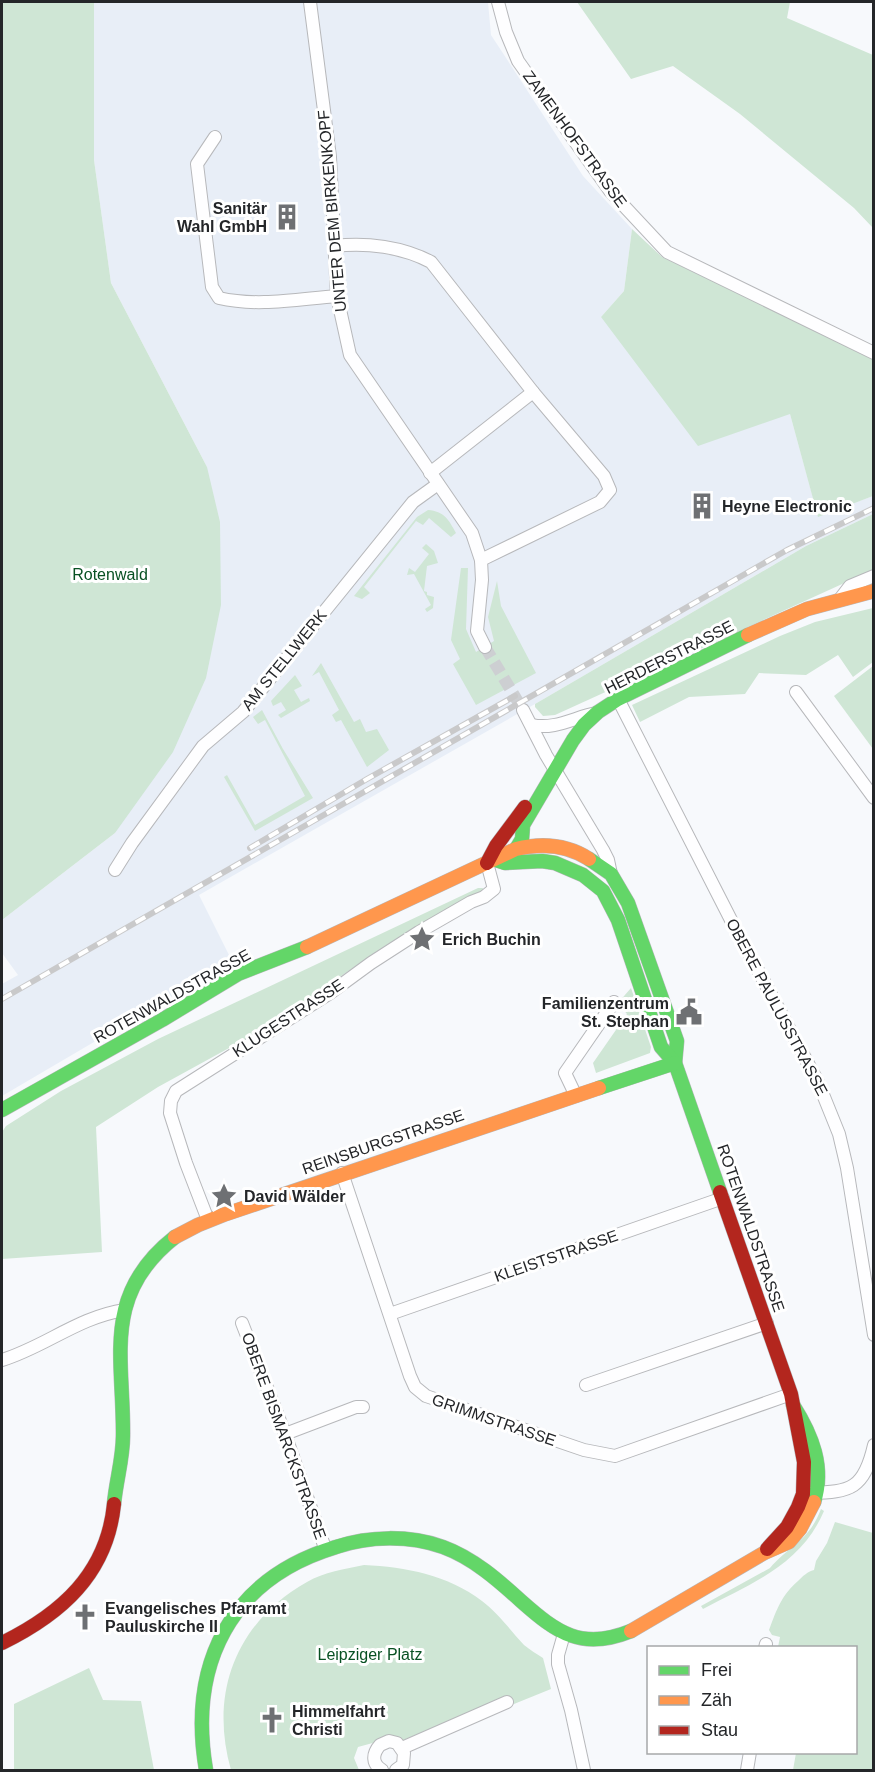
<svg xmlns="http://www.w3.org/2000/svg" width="875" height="1772" viewBox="0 0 875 1772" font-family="Helvetica,sans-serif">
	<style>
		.built { fill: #e8eef7 }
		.green { fill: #cfe6d5 }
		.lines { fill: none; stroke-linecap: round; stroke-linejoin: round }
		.street-tunnel { stroke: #cdcfd2; stroke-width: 12; stroke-dasharray: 12 6; stroke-linecap: butt }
		.street-casing { stroke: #b7b8bb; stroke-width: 14 }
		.fast-casing { stroke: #b7b8bb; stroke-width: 15 }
		.slow-casing { stroke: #b7b8bb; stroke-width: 15 }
		.jam-casing { stroke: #b7b8bb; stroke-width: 15 }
		.street { stroke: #fefeff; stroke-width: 12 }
		.fast { stroke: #63d668; stroke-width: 14 }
		.slow { stroke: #ff974d; stroke-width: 14 }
		.jam { stroke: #b3261e; stroke-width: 14 }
		.rail-casing { stroke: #c9c9ca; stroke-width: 6 }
		.rail { stroke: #fff; stroke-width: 4; stroke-dasharray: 11; stroke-linecap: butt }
		.labels { text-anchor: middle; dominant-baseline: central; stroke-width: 6; stroke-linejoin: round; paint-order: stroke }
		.street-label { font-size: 16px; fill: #242629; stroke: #fff }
		.poi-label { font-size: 16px; font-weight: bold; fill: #242629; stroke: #fff; text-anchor: start }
		.park-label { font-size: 16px; fill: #085123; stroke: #fff }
	</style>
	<rect width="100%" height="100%" fill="#f7f9fc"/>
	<path class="built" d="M94,2H488L491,35L583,176L632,229L624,291L601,317L790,414L818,516L873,496V514L806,546L535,704L199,895L232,961L2,1096V984L18,975L2,953V920L115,833L207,467L111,283L94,160Z"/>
	<g class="green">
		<path d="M2,2H94V160L111,283L207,467L220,522L221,605L206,678L173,752L115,833L2,920Z"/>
		<path d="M577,2H790L787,18L873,55V228L854,208L740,114L673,66L631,79Z"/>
		<path d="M632,229L662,257L873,358V496L818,517L790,414L698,446L601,317L624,291Z"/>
		<path d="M428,510C444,511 449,520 456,533L451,537L429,518L423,525L416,521L364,587L370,593L362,599L354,596L417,517Z"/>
		<path d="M873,514V570L555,715L543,716L535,707V704L806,546Z"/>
		<path d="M426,544L434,551L438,563L427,566L424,591L427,592V595L434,597L433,608L427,612L425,609L431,605L414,574L407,575L409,568L415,572L429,554L422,548Z"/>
		<path d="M461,568H468L466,629L476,652L494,641L488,617L497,581L501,606L536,673L476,705L453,664L460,659L451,640Z"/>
		<path d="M873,608V662L853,677L838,655L806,675L759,673L745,694L689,697L640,722L632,705L780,636L815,622Z"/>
		<path d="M321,663L354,722L360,719L366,732L377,729L389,750L367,767L341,720L336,722L332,715L339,710L319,672L312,676Z"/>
		<path d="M873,666V749L834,696Z"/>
		<path d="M295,675L302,686L294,690L301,702L309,698L310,701L281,718L278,715L286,710L281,702L273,706L271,701Z"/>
		<path d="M262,710L283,749L313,798L255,831L224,777L227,775L255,825L305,796L265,720L258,724L253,717Z"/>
		<path d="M478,888H483L482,892L385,946L262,1030L158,1087L96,1127L102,1252L2,1259V1132L6,1126L61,1091L158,1039Z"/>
		<path d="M631,988L651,1047L650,1053L596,1073L593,1063L627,1014L618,1003Z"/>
		<path d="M821,1509L824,1511C801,1565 752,1583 703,1609L701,1606L770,1568C790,1545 809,1541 821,1509Z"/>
		<path d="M835,1522L873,1533V1770H793L796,1753L856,1752V1648L778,1647L780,1637L772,1635L769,1630C777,1609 781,1596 798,1581C803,1576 807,1572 814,1570L816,1561L827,1543Z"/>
		<path d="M364,1565C406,1567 448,1575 482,1601C499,1614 510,1630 524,1645C530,1650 537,1654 543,1658L551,1689L514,1704L509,1696L394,1744L380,1741L358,1747L354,1758L359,1770H231C209,1693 236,1622 307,1582C324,1572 345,1569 364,1565Z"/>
		<path d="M89,1668L103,1700L141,1701L154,1770H14V1704Z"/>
	</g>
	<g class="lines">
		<path class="street-tunnel" d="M485,647L523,710"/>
		<g class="street-casing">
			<g id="street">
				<path d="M310,2L330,157L337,296L350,355L472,533L481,560L482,580L477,631L485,647"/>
				<path d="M498,2L506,32L518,61L610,191L667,252L874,353"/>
				<path d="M215,137L197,164L212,287L219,298C257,307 298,299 337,296"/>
				<path d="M335,246C366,242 403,247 431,262L533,392L604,476L610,490L600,502L481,560"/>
				<path d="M430,473L533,392"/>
				<path d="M840,599L850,586L874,576"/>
				<path d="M796,692L874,798"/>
				<path d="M618,699L731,920L818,1082L839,1134L847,1168L874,1335"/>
				<path d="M523,710L546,755L603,850L608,860L611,874"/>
				<path d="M532,725C555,730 575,717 597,713"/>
				<path d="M115,870L132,843L203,746L243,712L413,502L438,484"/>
				<path d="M576,1096L565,1073L614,1002"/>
				<path d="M342,1173L410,1376L415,1387L426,1396L584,1450L615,1456L791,1394"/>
				<path d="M208,1220L186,1163L170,1113L171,1101L176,1091L330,993L371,963L419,932L471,902L484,897L494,889L487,863"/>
				<path d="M390,1314L723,1198"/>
				<path d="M242,1323L285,1434L325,1548"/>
				<path d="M2,1360C45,1347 78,1317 125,1310"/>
				<path d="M586,1385L767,1323"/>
				<path d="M285,1434L356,1407H363"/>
				<path d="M810,1493C851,1492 864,1489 874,1445"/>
				<path d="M564,1634L558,1655V1664L571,1710L584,1770"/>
				<path d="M765,1648L766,1644"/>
				<path d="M402,1748L507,1702"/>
				<path d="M382,1770C372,1764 372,1754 380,1745L389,1741L397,1743L404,1753L403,1765L396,1770"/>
				<path d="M747,1770L750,1752"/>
			</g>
		</g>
		<g class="fast-casing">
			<g id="fast">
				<path d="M516,849L522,839L523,825L573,740L584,725L598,712L618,699L748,635"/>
				<path d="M589,859L611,874L628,903L677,1041L675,1063"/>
				<path d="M496,860L505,863L542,861L555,863L583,875L603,891L618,920L661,1047L675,1063L720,1192"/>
				<path d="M599,1088L675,1063"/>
				<path d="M2,1110L162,1020L238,974L307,947"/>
				<path d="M793,1405C812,1435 825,1467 814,1502"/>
				<path d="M114,1504C116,1481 123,1459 123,1436C124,1358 101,1295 175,1237"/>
				<path d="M206,1770C188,1664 230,1579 336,1547C369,1536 409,1535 443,1547C473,1558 498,1580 521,1601C557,1633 582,1651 631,1631"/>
			</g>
		</g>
		<g class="slow-casing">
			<g id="slow">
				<path d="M748,635L807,609L874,591"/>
				<path d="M307,947L516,849C541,843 566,844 589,859"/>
				<path d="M175,1237L198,1225L223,1215L599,1088"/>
				<path d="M631,1631L764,1553L789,1542L800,1529L814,1502"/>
			</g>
		</g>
		<g class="jam-casing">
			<g id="jam">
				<path d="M487,863L496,846L525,807"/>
				<path d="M720,1192L791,1394L804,1462L803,1494L798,1507L787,1527L767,1549"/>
				<path d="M2,1643C61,1614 107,1574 114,1504"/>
			</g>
		</g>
		<use href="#street" class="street"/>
		<use href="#fast" class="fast"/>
		<use href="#slow" class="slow"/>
		<use href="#jam" class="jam"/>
		<g class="rail-casing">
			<g id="rail">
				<path d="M250,848L367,779L515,696"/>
				<path d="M2,999L787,550L874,508"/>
			</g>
		</g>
		<use href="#rail" class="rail"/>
	</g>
	<defs>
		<g id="building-bare" transform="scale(2.07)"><path d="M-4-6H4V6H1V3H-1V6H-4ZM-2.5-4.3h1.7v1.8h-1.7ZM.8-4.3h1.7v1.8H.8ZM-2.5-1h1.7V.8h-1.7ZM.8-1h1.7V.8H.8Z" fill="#6e7073" stroke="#fff" stroke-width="2.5" paint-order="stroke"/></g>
		<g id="sight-bare" transform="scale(2.07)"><path d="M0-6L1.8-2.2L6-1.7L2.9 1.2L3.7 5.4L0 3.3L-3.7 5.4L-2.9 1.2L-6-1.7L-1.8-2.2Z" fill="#6e7073" stroke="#fff" stroke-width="2.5" paint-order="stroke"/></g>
		<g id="civic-bare" transform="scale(2.07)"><path d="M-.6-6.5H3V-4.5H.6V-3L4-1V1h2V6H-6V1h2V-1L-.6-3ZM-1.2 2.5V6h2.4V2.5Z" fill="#6e7073" stroke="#fff" stroke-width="2.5" paint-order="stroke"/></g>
		<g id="church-bare" transform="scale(2.07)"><path d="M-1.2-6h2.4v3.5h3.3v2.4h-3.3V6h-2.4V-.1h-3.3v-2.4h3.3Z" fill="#6e7073" stroke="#fff" stroke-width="2.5" paint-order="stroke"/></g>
	</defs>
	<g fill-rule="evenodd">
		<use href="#building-bare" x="287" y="217"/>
		<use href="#building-bare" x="702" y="506"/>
		<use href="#sight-bare" x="422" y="939"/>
		<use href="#civic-bare" x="689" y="1012"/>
		<use href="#sight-bare" x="224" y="1196"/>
		<use href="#church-bare" x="85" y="1617"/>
		<use href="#church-bare" x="272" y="1720"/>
	</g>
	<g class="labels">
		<g class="street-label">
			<text transform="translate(575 139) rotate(54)">ZAMENHOFSTRASSE</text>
			<text transform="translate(332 211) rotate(-95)">UNTER DEM BIRKENKOPF</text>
			<text transform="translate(669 657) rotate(-27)">HERDERSTRASSE</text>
			<text transform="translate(284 660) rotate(-51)">AM STELLWERK</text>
			<text transform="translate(172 996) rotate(-29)">ROTENWALDSTRASSE</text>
			<text transform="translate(777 1007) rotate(62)">OBERE PAULUSSTRASSE</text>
			<text transform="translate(288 1018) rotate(-33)">KLUGESTRASSE</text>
			<text transform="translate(383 1142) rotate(-19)">REINSBURGSTRASSE</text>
			<text transform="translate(751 1228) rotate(71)">ROTENWALDSTRASSE</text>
			<text transform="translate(556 1256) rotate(-19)">KLEISTSTRASSE</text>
			<text transform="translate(494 1420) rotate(19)">GRIMMSTRASSE</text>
			<text transform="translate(284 1436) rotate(70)">OBERE BISMARCKSTRASSE</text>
		</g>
		<g class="poi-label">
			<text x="267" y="208" text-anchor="end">Sanitär<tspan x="267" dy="18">Wahl GmbH</tspan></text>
			<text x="722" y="506">Heyne Electronic</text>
			<text x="442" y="939">Erich Buchin</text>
			<text x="669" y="1003" text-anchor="end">Familienzentrum<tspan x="669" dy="18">St. Stephan</tspan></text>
			<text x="244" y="1196">David Wälder</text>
			<text x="105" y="1608">Evangelisches Pfarramt<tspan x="105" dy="18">Pauluskirche II</tspan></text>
			<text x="292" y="1711">Himmelfahrt<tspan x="292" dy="18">Christi</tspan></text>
		</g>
		<g class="park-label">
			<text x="110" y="574">Rotenwald</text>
			<text x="370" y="1654">Leipziger Platz</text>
		</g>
	</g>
	<rect width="875" height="1772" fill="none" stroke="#242629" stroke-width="6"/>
	<rect x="647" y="1646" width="210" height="108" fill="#ffffff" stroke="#a7a8a9" stroke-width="1.5"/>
	<rect x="659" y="1666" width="30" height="9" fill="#63d668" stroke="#a7a8a9" stroke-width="1.5"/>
	<text x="701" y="1676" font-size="18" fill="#242629">Frei</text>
	<rect x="659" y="1696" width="30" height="9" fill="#ff974d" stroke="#a7a8a9" stroke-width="1.5"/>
	<text x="701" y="1706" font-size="18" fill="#242629">Zäh</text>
	<rect x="659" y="1726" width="30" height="9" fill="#b3261e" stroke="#a7a8a9" stroke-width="1.5"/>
	<text x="701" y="1736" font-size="18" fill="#242629">Stau</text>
</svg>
